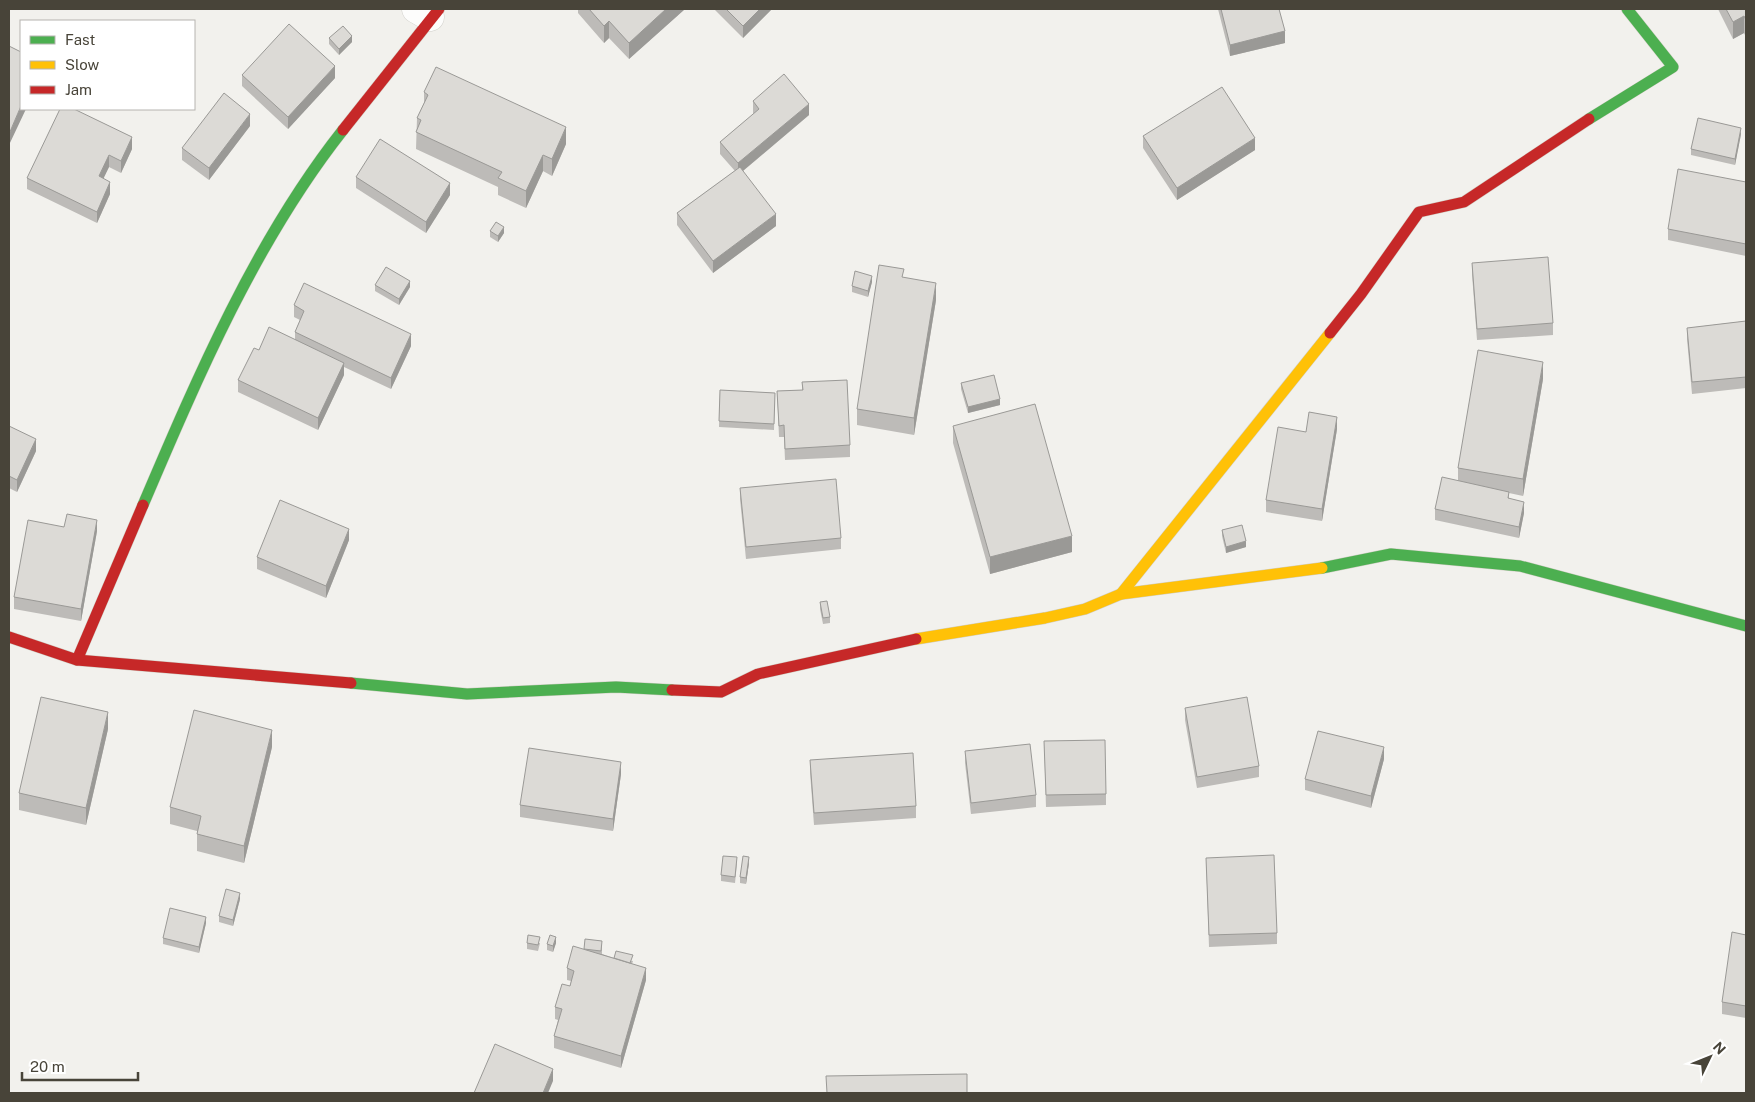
<svg xmlns="http://www.w3.org/2000/svg" width="1755" height="1102" viewBox="0 0 1755 1102" font-family="'Public Sans',sans-serif">
	<style>
		.lines { fill: none; stroke-linecap: round; stroke-linejoin: round }
		.street-casing { stroke: #d0cfca; stroke-width: 29 }
		.fast-casing { stroke: #d0cec4; stroke-width: 12 }
		.slow-casing { stroke: #d0cec4; stroke-width: 12 }
		.jam-casing { stroke: #d0cec4; stroke-width: 12 }
		.street { stroke: #fdfdfc; stroke-width: 28 }
		.fast { stroke: #4caf50; stroke-width: 11 }
		.slow { stroke: #ffc107; stroke-width: 11 }
		.jam { stroke: #c62828; stroke-width: 11 }
		.wall { fill: #bdbbb8 }
		.shaded-wall { fill: #9a9996 }
		.building { fill: #dcdad6; stroke: #9a9996 }
	</style>
	<rect width="100%" height="100%" fill="#f2f1ed"/>
	<g class="lines">
		<g class="street-casing">
			<path id="street" d="M416,9L430,17"/>
		</g>
		<g class="fast-casing">
			<g id="fast">
				<path d="M1589,119L1673,67L1627,9"/>
				<path d="M143,505C198,376 256,240 343,130"/>
				<path d="M1322,568L1391,554L1520,566L1746,626"/>
				<path d="M351,683L467,694L616,687L672,690"/>
			</g>
		</g>
		<g class="slow-casing">
			<g id="slow">
				<path d="M1121,594L1330,333"/>
				<path d="M916,639L1045,618L1085,609L1121,594L1322,568"/>
			</g>
		</g>
		<g class="jam-casing">
			<g id="jam">
				<path d="M343,130L439,9"/>
				<path d="M1330,333L1361,294L1419,212L1464,202L1589,119"/>
				<path d="M9,637L77,660L351,683"/>
				<path d="M77,660L143,505"/>
				<path d="M672,690L721,692L758,674L916,639"/>
			</g>
		</g>
		<use href="#street" class="street"/>
		<use href="#fast" class="fast"/>
		<use href="#slow" class="slow"/>
		<use href="#jam" class="jam"/>
	</g>
	<g class="wall">
		<path d="M578,9H685L629,59L609,38L604,43L578,13Z"/>
		<path d="M714,9H772L743,38Z"/>
		<path d="M1218,9H1279L1285,43L1230,56Z"/>
		<path d="M1718,9H1746V37L1744,33L1733,39Z"/>
		<path d="M329,38L352,42L339,55L329,44Z"/>
		<path d="M242,75L335,78L288,129L242,86Z"/>
		<path d="M424,92L566,144L552,176L543,171L526,208L498,195V187L416,149L417,118L424,103Z"/>
		<path d="M753,101L809,115L743,171L776,226L713,273L677,225V213L735,171L720,154V142L754,114L753,113Z"/>
		<path d="M250,126L209,180L182,160V148Z"/>
		<path d="M1741,134L1735,165L1691,155V149Z"/>
		<path d="M1143,136L1255,150L1177,200L1143,148Z"/>
		<path d="M132,149L121,173L109,167L103,178L110,194L97,223L27,189V178Z"/>
		<path d="M356,177L450,195L426,233L356,188Z"/>
		<path d="M1746,182V256L1668,240V229Z"/>
		<path d="M490,231L504,233L498,242L490,237Z"/>
		<path d="M1472,263L1553,323V335L1477,340L1472,274Z"/>
		<path d="M904,278L936,300L914,435L857,425V409Z"/>
		<path d="M872,282L868,297L852,292V286Z"/>
		<path d="M375,285L410,287L399,305L375,291Z"/>
		<path d="M294,305L411,346L391,389L344,367V375L318,430L238,392V380L259,350L295,340V332L300,320L294,317Z"/>
		<path d="M1746,321V388L1692,394L1687,339V328Z"/>
		<path d="M1543,379L1523,496L1509,493V499L1524,513L1519,538L1435,520V509L1458,481V468Z"/>
		<path d="M802,382L850,445V457L785,460L784,437H779L777,391L802,390Z"/>
		<path d="M961,383L1000,405L968,413L961,389Z"/>
		<path d="M720,390L775,393L774,430L719,427Z"/>
		<path d="M9,426L36,451L17,492L9,488Z"/>
		<path d="M953,426L1072,552L990,574L953,443Z"/>
		<path d="M1337,429L1322,521L1266,512V500L1306,432Z"/>
		<path d="M740,488L841,538V549L746,559L740,499Z"/>
		<path d="M64,527L97,531L81,621L14,609V597Z"/>
		<path d="M1222,530L1246,547L1226,553L1222,536Z"/>
		<path d="M349,540L326,598L257,569V557Z"/>
		<path d="M820,602L830,617V623L823,624L820,609Z"/>
		<path d="M1185,708L1259,766V777L1197,788L1185,720Z"/>
		<path d="M108,729L86,825L19,810V793Z"/>
		<path d="M1044,741L1106,794V805L1046,807Z"/>
		<path d="M272,747L244,863L197,851V831L170,824V807Z"/>
		<path d="M965,751L1036,795V807L971,814L965,763Z"/>
		<path d="M1384,759L1371,808L1305,790V779Z"/>
		<path d="M810,760L916,806V818L814,825L810,772Z"/>
		<path d="M621,774L613,831L520,817V805Z"/>
		<path d="M1206,858L1277,933V944L1209,947Z"/>
		<path d="M737,863L735,883L721,881V875Z"/>
		<path d="M749,863L746,884L740,883V877Z"/>
		<path d="M240,899L233,926L219,922V916Z"/>
		<path d="M206,923L199,953L163,944V938Z"/>
		<path d="M1746,935V1018L1722,1014V1002Z"/>
		<path d="M527,943H540L538,951L527,949Z"/>
		<path d="M556,943L553,952L547,950V944Z"/>
		<path d="M602,947V954L614,958L633,961L632,964L646,980L621,1068L554,1048V1036L558,1020L555,1019V1007L570,986L571,981L567,980V968L584,949Z"/>
	</g>
	<g class="shaded-wall">
		<path d="M666,9H685L629,59V43Z"/>
		<path d="M760,9H772L743,38V26Z"/>
		<path d="M1744,16V33L1733,39V22Z"/>
		<path d="M609,21V38L604,43V26Z"/>
		<path d="M1285,31V43L1230,56V45Z"/>
		<path d="M352,36V42L339,55V49Z"/>
		<path d="M335,66V78L288,129V117Z"/>
		<path d="M809,104V115L738,175V163Z"/>
		<path d="M21,106V109H26L9,145V134Z"/>
		<path d="M250,114V126L209,180V168Z"/>
		<path d="M566,127V144L552,176V159Z"/>
		<path d="M1741,128V134L1735,165V159Z"/>
		<path d="M132,137V149L121,173V161Z"/>
		<path d="M1255,138V150L1177,200V188Z"/>
		<path d="M109,155V167L99,188V176Z"/>
		<path d="M543,155V171L526,208V191Z"/>
		<path d="M110,182V194L97,223V212Z"/>
		<path d="M450,183V195L426,233V222Z"/>
		<path d="M776,214V226L713,273V261Z"/>
		<path d="M504,227V233L498,242V236Z"/>
		<path d="M872,276V282L868,297V291Z"/>
		<path d="M410,281V287L399,305V299Z"/>
		<path d="M936,283V300L914,435V418Z"/>
		<path d="M411,334V346L391,389V378Z"/>
		<path d="M1543,362V379L1523,496V479Z"/>
		<path d="M344,363V375L318,430V418Z"/>
		<path d="M1000,399V405L968,413V407Z"/>
		<path d="M1337,417V429L1322,521V509Z"/>
		<path d="M36,439V451L17,492V480Z"/>
		<path d="M1524,502V513L1519,538V527Z"/>
		<path d="M10,516V527L9,529V517Z"/>
		<path d="M97,520V531L81,621V609Z"/>
		<path d="M349,529V540L326,598V586Z"/>
		<path d="M1072,536V552L990,574V557Z"/>
		<path d="M1246,541V547L1226,553V547Z"/>
		<path d="M108,712V729L86,825V808Z"/>
		<path d="M272,730V747L244,863V846Z"/>
		<path d="M1384,747V759L1371,808V796Z"/>
		<path d="M621,762V774L613,831V819Z"/>
		<path d="M749,857V863L746,884V878Z"/>
		<path d="M240,893V899L233,926V920Z"/>
		<path d="M206,917V923L199,953V947Z"/>
		<path d="M556,937V943L553,952V946Z"/>
		<path d="M646,968V980L621,1068V1056Z"/>
		<path d="M553,1069V1081L548,1093H543Z"/>
	</g>
	<g class="building">
		<path d="M589,9H666L629,43L609,21L604,26Z"/>
		<path d="M726,9H760L743,26Z"/>
		<path d="M1221,9H1279L1285,31L1230,45Z"/>
		<path d="M1726,9H1746V20L1744,16L1733,22Z"/>
		<path d="M289,24L335,66L288,117L242,75Z"/>
		<path d="M343,26L352,36L339,49L329,38Z"/>
		<path d="M9,46L21,52V106L9,134Z"/>
		<path d="M436,67L566,127L552,159L543,155L526,191L498,178L502,172L416,132L421,120L417,118L428,95L424,92Z"/>
		<path d="M784,74L809,104L738,163L720,142L759,109L753,101Z"/>
		<path d="M1222,87L1255,138L1177,188L1143,136Z"/>
		<path d="M224,93L250,114L209,168L182,148Z"/>
		<path d="M60,109H74L132,137L121,161L109,155L99,176L110,182L97,212L27,178Z"/>
		<path d="M1698,118L1741,128L1735,159L1691,149Z"/>
		<path d="M380,139L450,183L426,222L356,177Z"/>
		<path d="M740,167L776,214L713,261L677,213Z"/>
		<path d="M1678,169L1746,182V244L1668,229Z"/>
		<path d="M496,222L504,227L498,236L490,231Z"/>
		<path d="M1548,257L1553,323L1477,329L1472,263Z"/>
		<path d="M879,265L904,269L902,277L936,283L914,418L857,409Z"/>
		<path d="M386,267L410,281L399,299L375,285Z"/>
		<path d="M855,271L872,276L868,291L852,286Z"/>
		<path d="M304,283L411,334L391,378L295,332L304,311L294,305Z"/>
		<path d="M1746,321V377L1692,382L1687,328Z"/>
		<path d="M269,327L344,363L318,418L238,380L254,348L259,350Z"/>
		<path d="M1478,350L1543,362L1523,479L1458,468Z"/>
		<path d="M994,375L1000,399L968,407L961,383Z"/>
		<path d="M847,380L850,445L785,449L784,425L779,426L777,391L803,390L802,382Z"/>
		<path d="M720,390L775,393L774,424L719,421Z"/>
		<path d="M1035,404L1072,536L990,557L953,426Z"/>
		<path d="M1309,412L1337,417L1322,509L1266,500L1278,427L1306,432Z"/>
		<path d="M9,426L36,439L17,480L9,476Z"/>
		<path d="M1442,477L1509,492L1508,498L1524,502L1519,527L1435,509Z"/>
		<path d="M836,479L841,538L746,547L740,488Z"/>
		<path d="M280,500L349,529L326,586L257,557Z"/>
		<path d="M67,514L97,520L81,609L14,597L28,520L64,527Z"/>
		<path d="M1242,525L1246,541L1226,547L1222,530Z"/>
		<path d="M827,601L830,617L823,618L820,602Z"/>
		<path d="M41,697L108,712L86,808L19,793Z"/>
		<path d="M1247,697L1259,766L1197,777L1185,708Z"/>
		<path d="M194,710L272,730L244,846L197,834L201,816L170,807Z"/>
		<path d="M1318,731L1384,747L1371,796L1305,779Z"/>
		<path d="M1105,740L1106,794L1046,795L1044,741Z"/>
		<path d="M1030,744L1036,795L971,803L965,751Z"/>
		<path d="M529,748L621,762L613,819L520,805Z"/>
		<path d="M913,753L916,806L814,813L810,760Z"/>
		<path d="M1274,855L1277,933L1209,935L1206,858Z"/>
		<path d="M723,856L737,857L735,877L721,875Z"/>
		<path d="M743,856L749,857L746,878L740,877Z"/>
		<path d="M226,889L240,893L233,920L219,916Z"/>
		<path d="M170,908L206,917L199,947L163,938Z"/>
		<path d="M1732,932L1746,935V1006L1722,1002Z"/>
		<path d="M528,935L540,937L538,945L527,943Z"/>
		<path d="M550,935L556,937L553,946L547,944Z"/>
		<path d="M585,939L602,941L601,951L584,949Z"/>
		<path d="M573,946L646,968L621,1056L554,1036L562,1009L555,1007L562,984L570,986L574,971L567,968Z"/>
		<path d="M616,951L633,955L630,963L614,958Z"/>
		<path d="M495,1044L553,1069L543,1093H474Z"/>
		<path d="M967,1074V1093H827L826,1076Z"/>
	</g>
	<rect width="1755" height="1102" fill="none" stroke="#484439" stroke-width="20"/>
	<rect x="20" y="20" width="175" height="90" fill="#ffffff" stroke="#b6b4b0"/>
	<rect x="30" y="36" width="25" height="8" fill="#4caf50" stroke="#b6b4b0"/>
	<text x="65" y="45" font-size="15" fill="#484439">Fast</text>
	<rect x="30" y="61" width="25" height="8" fill="#ffc107" stroke="#b6b4b0"/>
	<text x="65" y="70" font-size="15" fill="#484439">Slow</text>
	<rect x="30" y="86" width="25" height="8" fill="#c62828" stroke="#b6b4b0"/>
	<text x="65" y="95" font-size="15" fill="#484439">Jam</text>
	<g transform="translate(1710 1057) rotate(47)" stroke="#ffffff" stroke-width="4" paint-order="stroke">
	<path d="M0-4L9 19L0 12L-9 19Z" fill="#484439"/>
	<text y="-8" font-size="14" font-weight="bold" text-anchor="middle" fill="#484439">N</text>
	</g>
	<path d="M22 1072v8h116v-8" fill="none" stroke="#484439" stroke-width="2.5"/>
	<text x="30" y="1072" font-size="15" fill="#484439" stroke="#ffffff" stroke-width="4" paint-order="stroke">20 m</text>
</svg>
